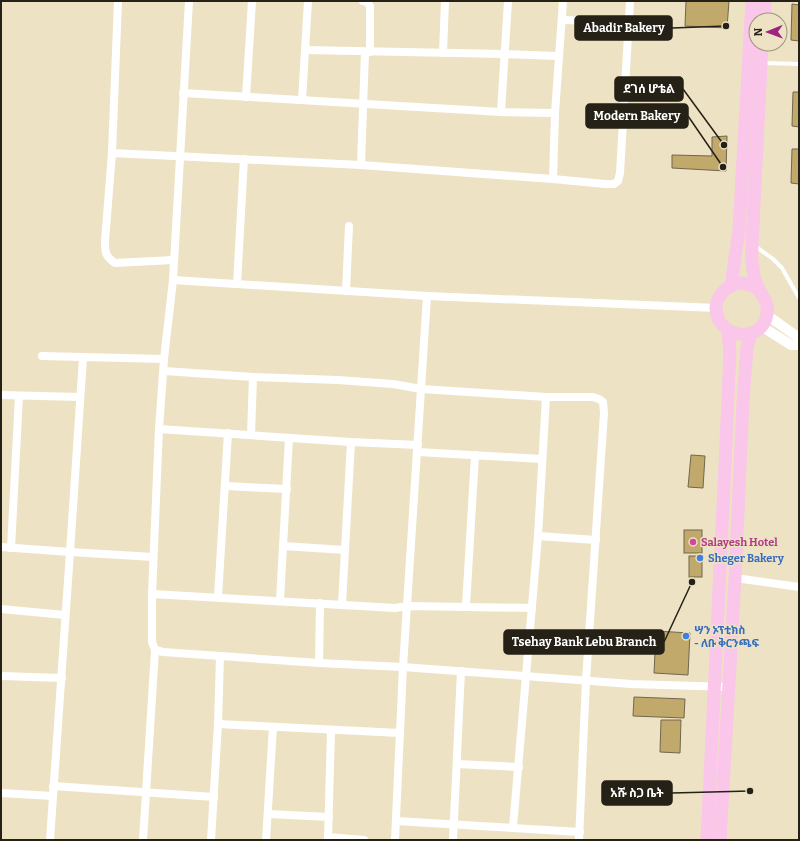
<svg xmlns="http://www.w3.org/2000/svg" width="800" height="841" viewBox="0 0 800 841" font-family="Bitter,'Noto Sans Ethiopic',serif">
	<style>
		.building { fill: #c0a96b; stroke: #71674d }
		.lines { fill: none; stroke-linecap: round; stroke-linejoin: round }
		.service { stroke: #fff; stroke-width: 4 }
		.minor { stroke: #fff; stroke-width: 8 }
		.tertiary { stroke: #fff; stroke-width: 10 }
		.primary { stroke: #fac6e9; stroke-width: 13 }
		.hotel-dot { fill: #d1479c; stroke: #ede2c4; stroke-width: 1.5 }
		.shop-dot { fill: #3f7fe0; stroke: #ede2c4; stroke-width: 1.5 }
		.labels { text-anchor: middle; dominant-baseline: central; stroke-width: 3; stroke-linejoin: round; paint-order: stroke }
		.hotel-label { font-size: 11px; font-weight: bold; fill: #b23c85; stroke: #ede2c4; text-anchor: start }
		.shop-label { font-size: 11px; font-weight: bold; fill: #366cbe; stroke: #ede2c4; text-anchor: start }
		.leader { fill: none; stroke: #252116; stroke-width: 1.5 }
		.callout-dot { fill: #252116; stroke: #ede2c4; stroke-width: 1.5 }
		.callout { fill: #252116; stroke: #252116; stroke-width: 1.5 }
		.callout-label { font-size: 12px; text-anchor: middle; font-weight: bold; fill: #fff }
	</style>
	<rect width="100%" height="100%" fill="#ede2c4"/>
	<g class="building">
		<path d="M686,1H729L727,28L685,26Z"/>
		<path d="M792,4L799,5V41L791,40Z"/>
		<path d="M793,92H799V127L792,126Z"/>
		<path d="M727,136L726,171L672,168V155L712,156V137Z"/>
		<path d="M792,149H799V184L791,183Z"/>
		<path d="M691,455L705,456L703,488L688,487Z"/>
		<rect x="684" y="530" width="18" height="23"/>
		<rect x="689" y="556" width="13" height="21"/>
		<path d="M656,631L690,633L688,675L654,673Z"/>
		<path d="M634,697L685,699L684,718L633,716Z"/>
		<path d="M661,720H681L680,753L660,752Z"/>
	</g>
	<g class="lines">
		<g class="service">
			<path d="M764,63L799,64"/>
			<path d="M755,246L773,259L782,268L799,298"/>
		</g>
		<g class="minor">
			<path d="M118,1L112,153L105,241C105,252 105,256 115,263L173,260"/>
			<path d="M363,1L367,2L370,6V52"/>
			<path d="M562,20L629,22"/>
			<path d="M306,50L504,54L559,56"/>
			<path d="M443,53L445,1"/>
			<path d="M183,93L501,112L555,113"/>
			<path d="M246,97L252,1"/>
			<path d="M302,100L308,1"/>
			<path d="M501,112L508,1"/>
			<path d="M112,153L361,165L553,179L605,184H614L618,181L620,173L630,1"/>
			<path d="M361,165L365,52"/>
			<path d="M553,179L555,113L563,1"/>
			<path d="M173,280L427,296L716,308"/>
			<path d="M237,284L244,159"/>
			<path d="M346,291L349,226"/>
			<path d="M42,356L164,359"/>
			<path d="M164,371L253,377L338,380L393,384L421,389L546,397H593L599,399L603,402L604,413L586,680L579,840"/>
			<path d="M1,395L80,397"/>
			<path d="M159,429L351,442L418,445"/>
			<path d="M251,435L253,377"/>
			<path d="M418,452L542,459"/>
			<path d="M225,486L287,489"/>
			<path d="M538,536L596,540"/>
			<path d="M283,546L345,550"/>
			<path d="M1,547L70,552L83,358"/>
			<path d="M11,548L19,396"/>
			<path d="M735,578L799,587"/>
			<path d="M152,594L395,608L408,606L532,608"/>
			<path d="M218,597L228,433"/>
			<path d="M280,601L289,438"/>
			<path d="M342,604L351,442"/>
			<path d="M466,606L475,455"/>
			<path d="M1,609L65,615"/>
			<path d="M155,650L163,652L319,663L403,667L631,684L729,687"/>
			<path d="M319,663L320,603"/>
			<path d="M1,676L62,678"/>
			<path d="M218,724L400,733"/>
			<path d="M457,764L519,767"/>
			<path d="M53,786L214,797"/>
			<path d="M1,793L53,796"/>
			<path d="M268,814L329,817"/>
			<path d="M396,821L580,832"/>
			<path d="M513,827L538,536L546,397"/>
			<path d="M328,837L364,840"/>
			<path d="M50,840L70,552L153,557"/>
			<path d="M143,840L155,650L152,642V594L159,429L164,359L173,280L189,1"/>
			<path d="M211,840L218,724L220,656"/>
			<path d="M266,840L273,727"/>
			<path d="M328,840L331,730"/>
			<path d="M395,840L403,667L427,296"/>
			<path d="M453,840L461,671"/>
		</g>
		<g class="tertiary">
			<path d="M767,315L799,338"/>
			<path d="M761,326L791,345H799"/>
		</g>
		<g class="primary">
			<path d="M764,20L765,1"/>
			<path d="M731,286L739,230L752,1"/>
			<path d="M759,289C753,286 748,284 742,283C729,283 716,295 716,308C717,340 763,344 767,314C769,302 763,298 759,289C756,283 753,275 753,268C751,260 752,252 752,244L762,44"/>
			<path d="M707,840L726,444L730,351L728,331"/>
			<path d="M720,840L735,578L743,401L747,347L751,333"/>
		</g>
	</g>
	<circle class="hotel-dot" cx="693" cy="542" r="4"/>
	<g class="shop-dot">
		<circle cx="700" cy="558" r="4"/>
		<circle cx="686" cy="636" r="4"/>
	</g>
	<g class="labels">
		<g class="hotel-label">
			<text x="701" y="542">Salayesh Hotel</text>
		</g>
		<g class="shop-label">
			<text x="708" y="558">Sheger Bakery</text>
			<text x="694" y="630">ሣን ኦፕቲክስ<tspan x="694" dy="13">- ለቡ ቅርንጫፍ</tspan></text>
		</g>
	</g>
	<path class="leader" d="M726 26L672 28M724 145L683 89M723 167L688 116M692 582L664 642M750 791L672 793"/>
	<g class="callout-dot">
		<circle cx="726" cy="26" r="4"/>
		<circle cx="724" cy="145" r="4"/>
		<circle cx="723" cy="167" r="4"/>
		<circle cx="692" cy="582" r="4"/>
		<circle cx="750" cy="791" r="4"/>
	</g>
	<g class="callout">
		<rect x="575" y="16" width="97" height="24" rx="4"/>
		<rect x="615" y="77" width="68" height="24" rx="4"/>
		<rect x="586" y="104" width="102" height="24" rx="4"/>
		<rect x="504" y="630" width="160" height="24" rx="4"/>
		<rect x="602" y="781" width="70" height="24" rx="4"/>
	</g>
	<g class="callout-label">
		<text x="624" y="32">Abadir Bakery</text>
		<text x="649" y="93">ደገሰ ሆቴል</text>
		<text x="637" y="120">Modern Bakery</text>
		<text x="584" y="646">Tsehay Bank Lebu Branch</text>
		<text x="637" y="797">አሹ ስጋ ቤት</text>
	</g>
	<rect width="800" height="841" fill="none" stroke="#252116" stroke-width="4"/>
	<g transform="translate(768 32) rotate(269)"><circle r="19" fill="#ede2c4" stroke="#9d957e"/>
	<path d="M0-3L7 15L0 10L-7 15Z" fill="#9d237c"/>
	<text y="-6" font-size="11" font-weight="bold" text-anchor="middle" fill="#252116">N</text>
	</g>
</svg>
